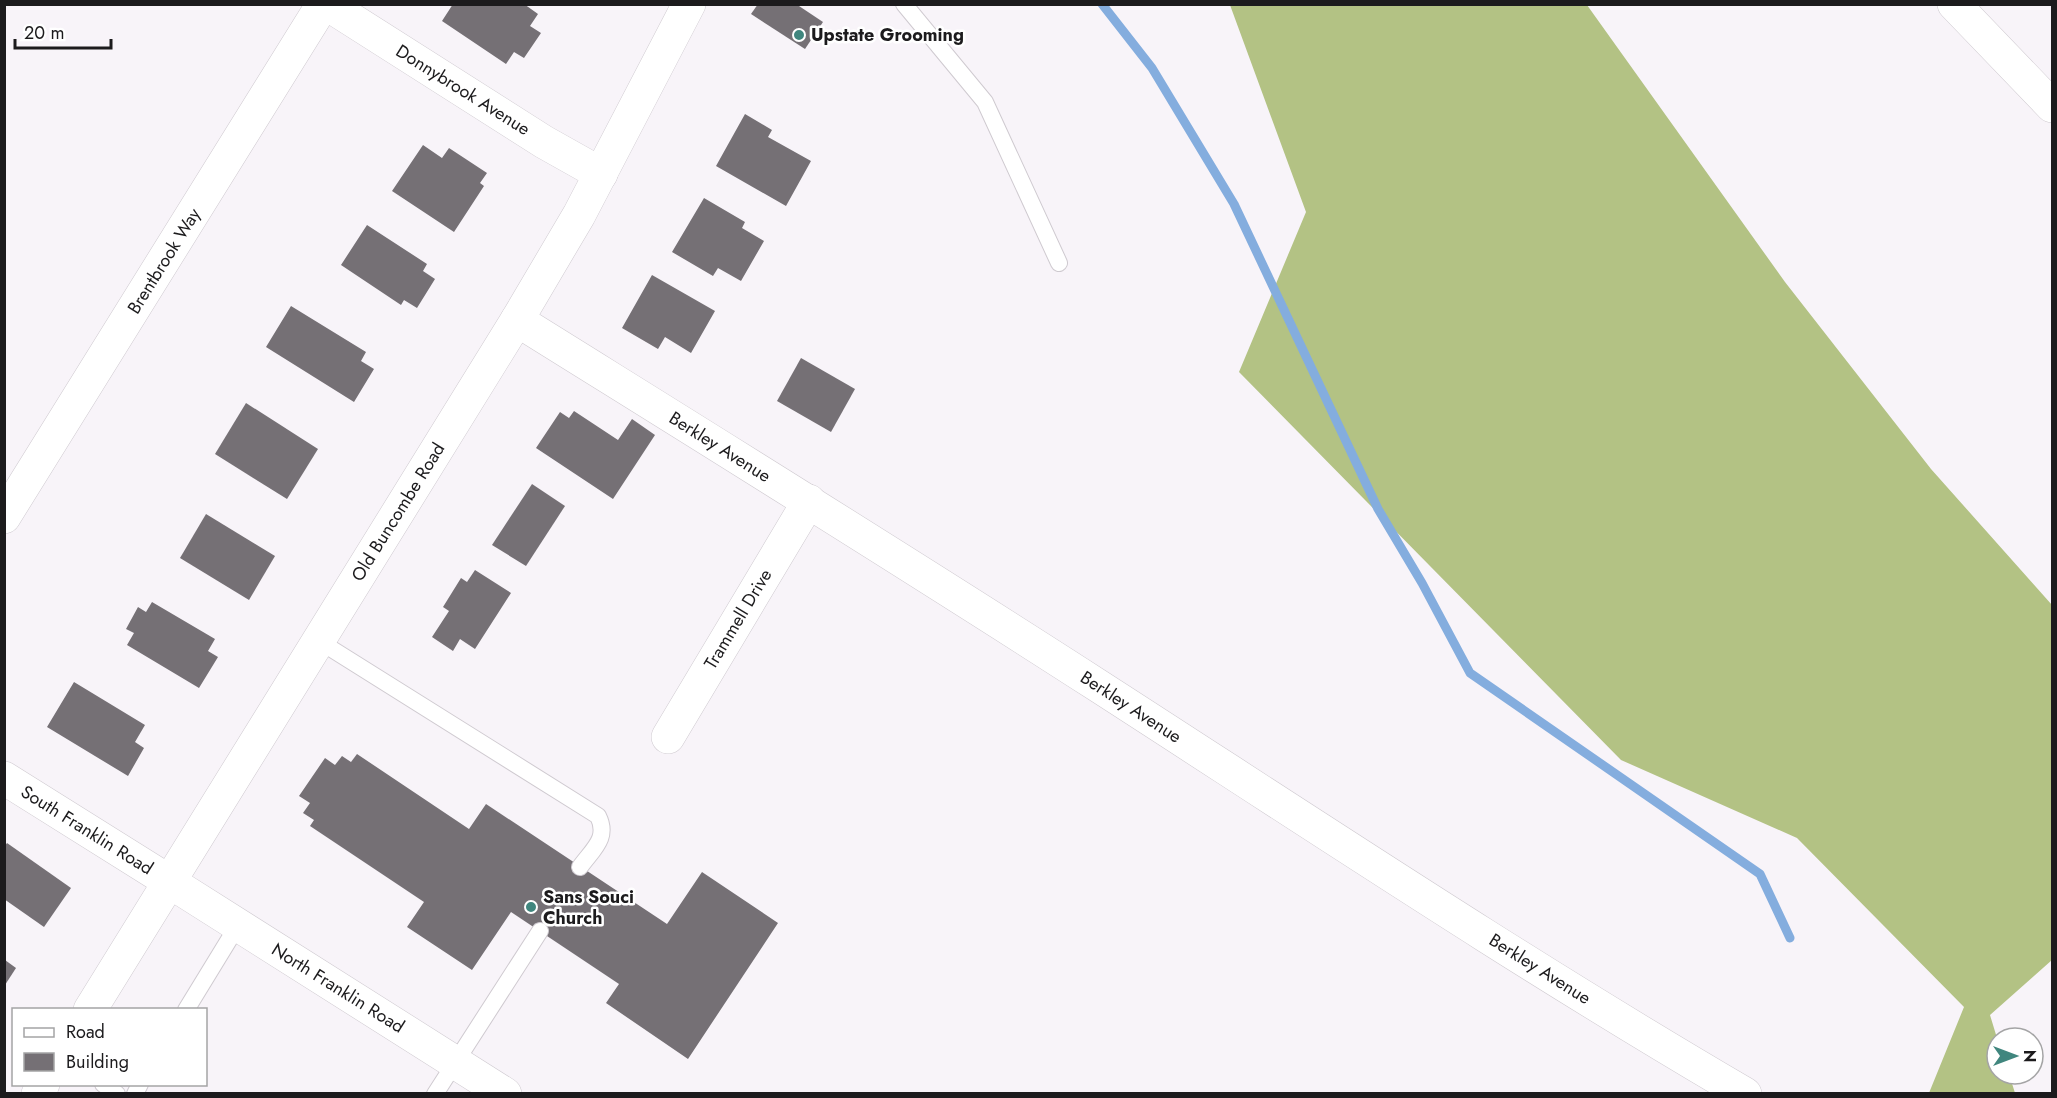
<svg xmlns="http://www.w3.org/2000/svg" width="2057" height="1098" viewBox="0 0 2057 1098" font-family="Jost,sans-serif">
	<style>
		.forest { fill: #b3c284 }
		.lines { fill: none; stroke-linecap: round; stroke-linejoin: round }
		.stream { stroke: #84adde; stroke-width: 9 }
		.building { fill: #757075 }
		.service-casing { stroke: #cfcad0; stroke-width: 18 }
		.minor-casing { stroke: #cfcad0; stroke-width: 34 }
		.tertiary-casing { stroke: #cfcad0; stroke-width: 34 }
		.service { stroke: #fff; stroke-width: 16 }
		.minor { stroke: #fff; stroke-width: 33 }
		.tertiary { stroke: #fff; stroke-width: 33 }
		.poi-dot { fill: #40867e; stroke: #fff; stroke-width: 2 }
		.labels { text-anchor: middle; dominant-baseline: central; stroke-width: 5; stroke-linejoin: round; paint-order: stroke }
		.poi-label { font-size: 18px; font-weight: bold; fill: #1c1b1d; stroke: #fff; text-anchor: start }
		.street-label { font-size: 18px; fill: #1c1b1d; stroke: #fff }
	</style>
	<rect width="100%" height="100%" fill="#f8f4f9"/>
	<path class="forest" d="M1230,5H1587L1785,282L1931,469L2052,605V960L1990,1015L1997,1038V1074H2009L2015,1093H1929L1964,1007L1797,838L1621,760L1239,372L1306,212Z"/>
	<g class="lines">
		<path class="stream" d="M1102,4L1152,68L1234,204L1378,509L1422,583L1470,673L1760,874L1790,938"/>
	</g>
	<g class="building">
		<path d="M453,4H524L538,14L530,26L541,33L524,58L514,52L506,64L442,21Z"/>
		<path d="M758,4H796L823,22L805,49L751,14Z"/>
		<path d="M745,114L772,130L768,137L811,161L786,206L716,166Z"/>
		<path d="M423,145L442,158L449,148L487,173L480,183L484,186L454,232L392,191Z"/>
		<path d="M704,198L745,222L742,228L764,241L741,281L718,268L713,276L672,252Z"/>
		<path d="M367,225L427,264L423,271L435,279L417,308L404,300L401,305L341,265Z"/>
		<path d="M652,275L715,311L691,353L665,337L658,349L622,328Z"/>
		<path d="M291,306L366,352L361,361L374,369L354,402L266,347Z"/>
		<path d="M801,358L855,389L831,432L777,401Z"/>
		<path d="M246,403L318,449L287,499L215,454Z"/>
		<path d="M574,411L618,440L632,419L655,435L613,499L536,448L560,412L569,418Z"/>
		<path d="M532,484L565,506L526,566L492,545Z"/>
		<path d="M206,514L275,556L249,600L180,558Z"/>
		<path d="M475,570L511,593L475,649L460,639L453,651L432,637L449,611L443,607L461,578L467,582Z"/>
		<path d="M152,602L215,639L208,651L218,657L199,688L127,645L134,633L126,629L138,607L146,612Z"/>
		<path d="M74,682L145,725L135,742L144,748L128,776L47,727Z"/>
		<path d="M357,754L469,829L486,804L667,924L702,872L778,923L688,1059L606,1003L619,984L511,912L472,970L407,927L424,902L310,826L314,820L303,813L310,803L299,796L325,758L335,765L342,756L351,762Z"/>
		<path d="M7,843L71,888L44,927L4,899V847Z"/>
		<path d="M5,960L16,968L5,985Z"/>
	</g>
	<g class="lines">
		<g class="service-casing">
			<g id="service">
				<path d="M904,4L985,102L1059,263"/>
				<path d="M319,641L598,816C609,838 593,849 580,867"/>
				<path d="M186,1010L238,925"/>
				<path d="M103,1084L117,1094"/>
				<path d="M135,1094L140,1084"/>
				<path d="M435,1094L540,931"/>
			</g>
		</g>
		<g class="minor-casing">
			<g id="minor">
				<path d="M327,4L544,142L601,174"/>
				<path d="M1954,4L2052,106"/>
				<path d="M517,320C711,441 905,561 1097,685C1311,823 1524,965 1745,1094"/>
				<path d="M4,517L323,4"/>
				<path d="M668,737L809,501"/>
				<path d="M4,778L170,882"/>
			</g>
		</g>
		<g class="tertiary-casing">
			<g id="tertiary">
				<path d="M170,882L505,1094"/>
				<path d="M90,1010L517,320L579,215L689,4"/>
				<path d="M38,1094L43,1084"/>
			</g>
		</g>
		<use href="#service" class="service"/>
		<use href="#minor" class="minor"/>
		<use href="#tertiary" class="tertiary"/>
	</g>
	<g class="poi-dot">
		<circle cx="799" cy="35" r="6"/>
		<circle cx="531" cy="907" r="6"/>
	</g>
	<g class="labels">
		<g class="poi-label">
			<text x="811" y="35">Upstate Grooming</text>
			<text x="543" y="897">Sans Souci<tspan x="543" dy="21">Church</tspan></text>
		</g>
		<g class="street-label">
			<text transform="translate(463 90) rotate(32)">Donnybrook Avenue</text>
			<text transform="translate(164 261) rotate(-58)">Brentbrook Way</text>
			<text transform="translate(720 447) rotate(32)">Berkley Avenue</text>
			<text transform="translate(398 512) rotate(-58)">Old Buncombe Road</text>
			<text transform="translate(738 619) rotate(-59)">Trammell Drive</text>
			<text transform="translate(1131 707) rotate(33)">Berkley Avenue</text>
			<text transform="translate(87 830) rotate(32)">South Franklin Road</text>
			<text transform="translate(1540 969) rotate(32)">Berkley Avenue</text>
			<text transform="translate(338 988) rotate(32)">North Franklin Road</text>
		</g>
	</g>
	<rect width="2057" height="1098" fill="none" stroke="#1c1b1d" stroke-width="12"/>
	<rect x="12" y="1008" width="195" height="78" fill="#ffffff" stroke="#a4a4a5" stroke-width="1.5"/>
	<rect x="24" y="1028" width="30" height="9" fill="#ffffff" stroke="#a4a4a5" stroke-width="1.5"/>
	<text x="66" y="1038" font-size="18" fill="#1c1b1d">Road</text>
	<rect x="24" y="1053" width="30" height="18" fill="#757075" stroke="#a4a4a5" stroke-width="1.5"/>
	<text x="66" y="1068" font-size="18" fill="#1c1b1d">Building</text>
	<g transform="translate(2015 1056) rotate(90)"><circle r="28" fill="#ffffff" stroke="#a4a4a5" stroke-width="1.5"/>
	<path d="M0-4.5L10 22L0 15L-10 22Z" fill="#40867e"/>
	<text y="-9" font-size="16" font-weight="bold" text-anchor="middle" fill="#1c1b1d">N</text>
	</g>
	<path d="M15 39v9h96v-9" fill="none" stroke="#1c1b1d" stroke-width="3"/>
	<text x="24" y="39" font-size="18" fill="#1c1b1d" stroke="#ffffff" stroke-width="4.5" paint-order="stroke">20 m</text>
</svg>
